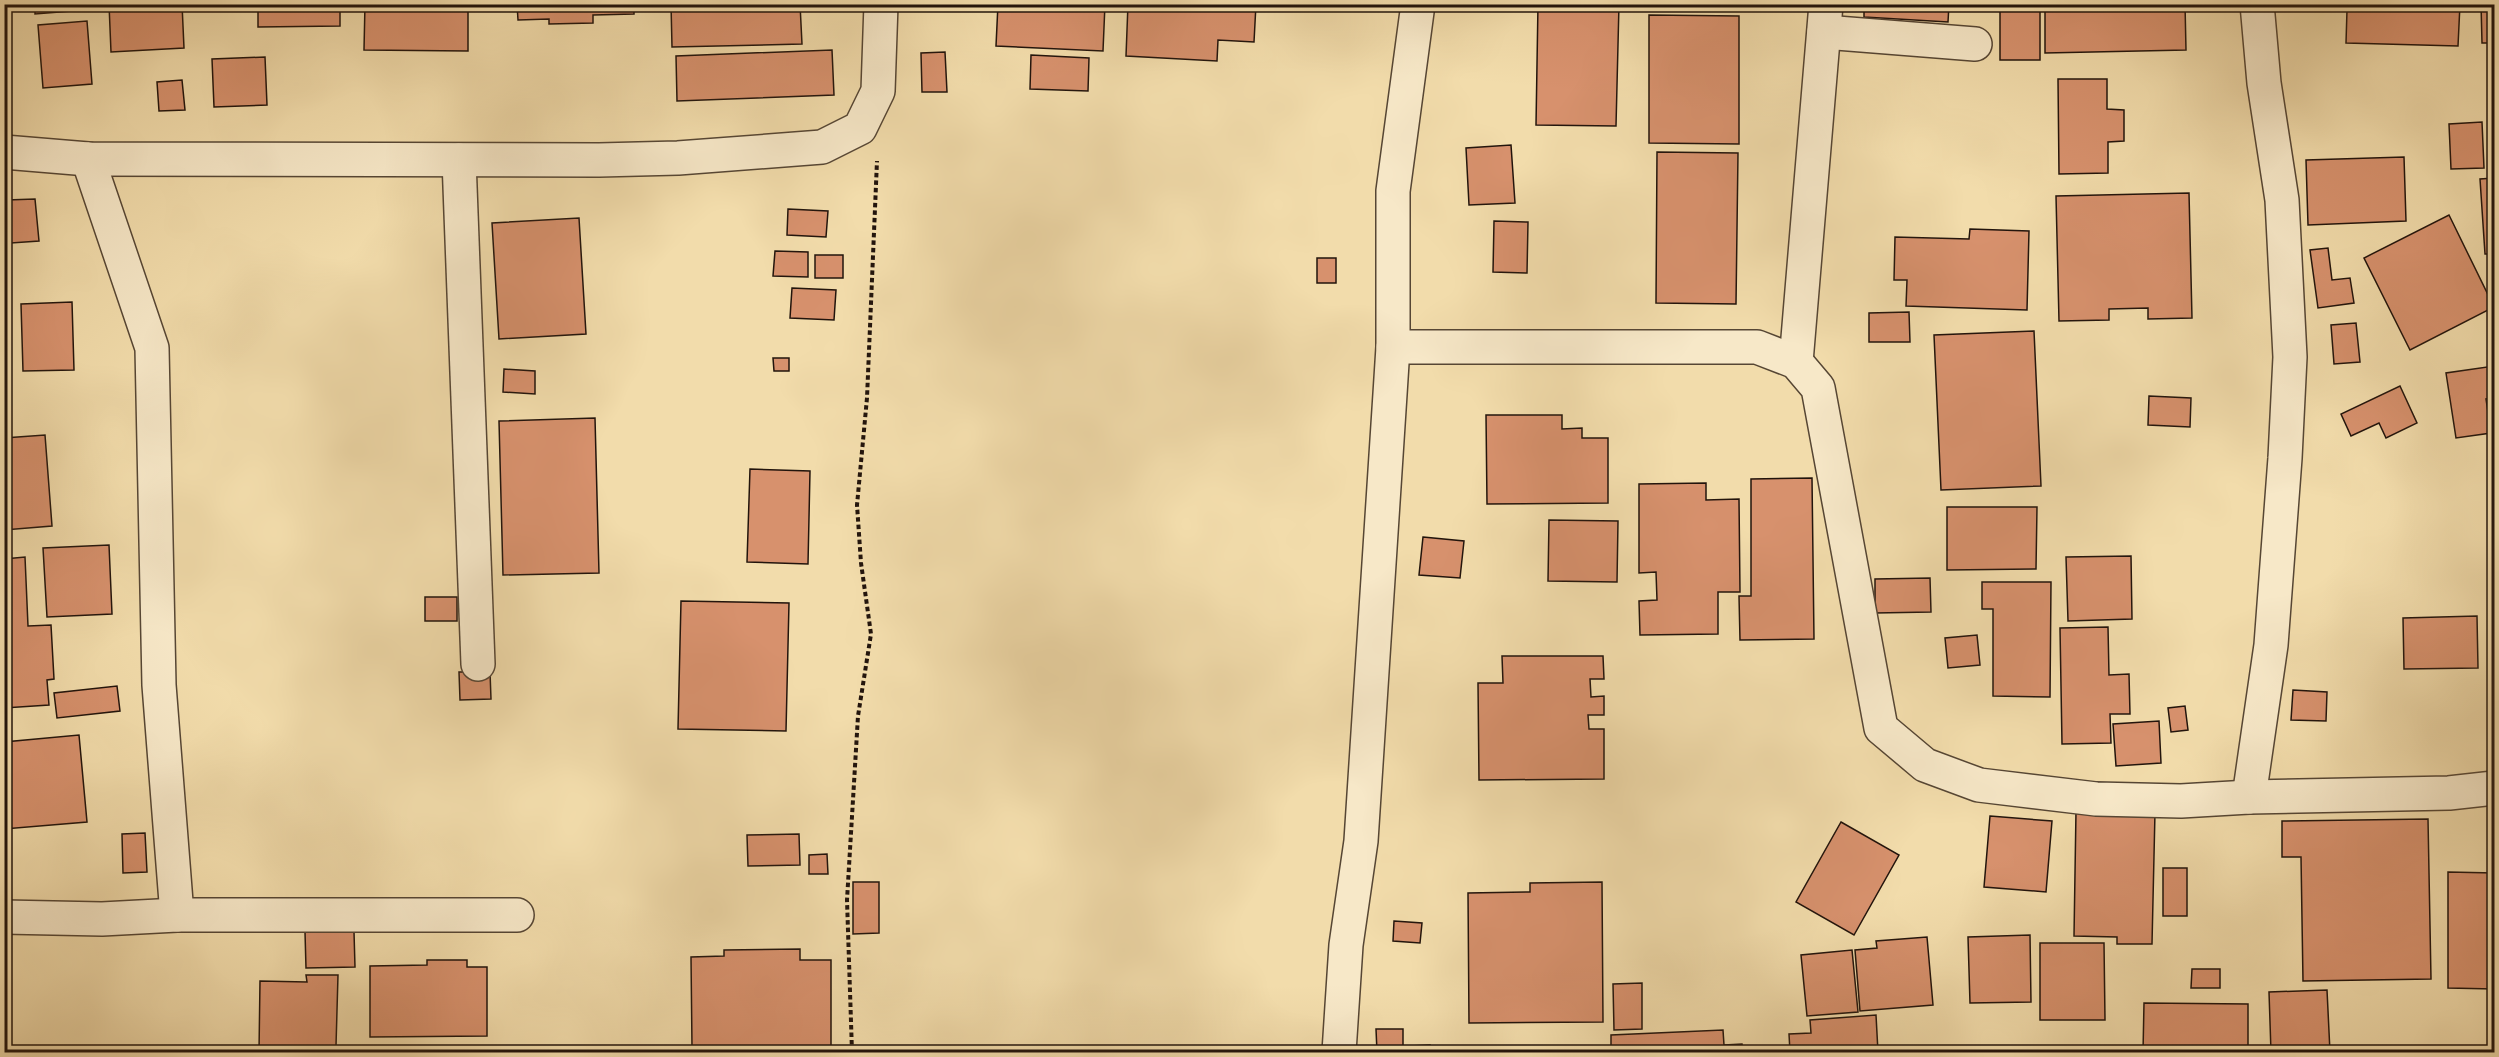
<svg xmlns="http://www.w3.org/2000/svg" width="2499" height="1057" viewBox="0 0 2499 1057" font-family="'IM FELL Great Primer',serif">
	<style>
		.building { fill: #d7916d; stroke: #22140c; stroke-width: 1.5 }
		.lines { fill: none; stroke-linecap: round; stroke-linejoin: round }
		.minor-casing { stroke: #564634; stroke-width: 36 }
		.path { stroke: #22140c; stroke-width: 4; stroke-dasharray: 4.5 3; stroke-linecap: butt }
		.minor { stroke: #f7e8c8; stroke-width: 33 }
	</style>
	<rect width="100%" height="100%" fill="#f2dcab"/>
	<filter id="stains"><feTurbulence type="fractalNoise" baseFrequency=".00333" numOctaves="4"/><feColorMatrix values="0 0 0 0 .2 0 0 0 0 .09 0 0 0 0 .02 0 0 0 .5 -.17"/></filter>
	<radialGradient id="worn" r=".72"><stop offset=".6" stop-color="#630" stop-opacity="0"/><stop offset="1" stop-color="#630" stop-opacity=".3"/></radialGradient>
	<g class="building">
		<path d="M35,4H84V10L35,14Z"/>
		<path d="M109,4H182L184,48L111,52Z"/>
		<path d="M192,4H245L246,7L192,10Z"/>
		<path d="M258,4H340V26L258,27Z"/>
		<path d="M365,4H468V51L364,50Z"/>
		<path d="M517,4H634V14L593,15V23L549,24V19L518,20Z"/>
		<path d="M671,4H800L802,44L672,47Z"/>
		<path d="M998,4H1105L1103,51L996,46Z"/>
		<path d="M1128,4H1256L1254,42L1218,40L1217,61L1126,56Z"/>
		<path d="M1538,4H1619L1616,126L1536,125Z"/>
		<path d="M1864,4H1949L1948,22L1864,17Z"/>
		<rect x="2000" y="4" width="40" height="56"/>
		<path d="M2045,4H2185L2186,50L2045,53Z"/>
		<path d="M2341,4H2460L2458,46L2346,43L2347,10H2341Z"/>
		<path d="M2481,4H2494V43H2482Z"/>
		<path d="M1649,15L1739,16V144L1649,143Z"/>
		<path d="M87,21L92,84L43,88L38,25Z"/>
		<path d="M832,50L834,95L677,101L676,56Z"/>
		<path d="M945,52L947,92H922L921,53Z"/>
		<path d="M1031,55L1089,58L1088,91L1030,89Z"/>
		<path d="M265,57L267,105L214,107L212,59Z"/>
		<path d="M2058,79H2107V109L2124,110V141L2108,142V173L2059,174Z"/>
		<path d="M182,80L185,110L159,111L157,82Z"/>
		<path d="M2482,122L2484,168L2451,169L2449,124Z"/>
		<path d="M1511,145L1515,203L1469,205L1466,148Z"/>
		<path d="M1657,152L1738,153L1736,304L1656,303Z"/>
		<path d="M2404,157L2406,221L2308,225L2306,160Z"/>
		<path d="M2494,178V254H2485L2480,179Z"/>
		<path d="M2189,193L2192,318L2148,319V308L2109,309V320L2059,321L2056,196Z"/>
		<path d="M35,199L39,241L11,243L7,200Z"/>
		<path d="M788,209L828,211L826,237L787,235Z"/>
		<path d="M2449,215L2494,307L2410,350L2364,258Z"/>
		<path d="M579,218L586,334L499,339L492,223Z"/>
		<path d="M1494,221L1528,222L1527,273L1493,272Z"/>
		<path d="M1970,229L2029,231L2027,310L1906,306L1907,280H1894L1895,237L1969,239Z"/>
		<path d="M2328,248L2332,280L2350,278L2354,303L2318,308L2310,250Z"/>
		<path d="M775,251L808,252V277L773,276Z"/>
		<rect x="815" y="255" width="28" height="23"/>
		<rect x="1317" y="258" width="19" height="25"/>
		<path d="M792,288L836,290L834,320L790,318Z"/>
		<path d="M72,302L74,370L23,371L21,304Z"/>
		<path d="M1909,312L1910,342H1869V313Z"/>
		<path d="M2356,323L2360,362L2334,364L2331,325Z"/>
		<path d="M2034,331L2041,486L1941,490L1934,335Z"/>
		<path d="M773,358H789V371H774Z"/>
		<path d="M2494,366V398L2486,399L2491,433L2456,438L2446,373Z"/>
		<path d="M504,369L535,371V394L503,392Z"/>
		<path d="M2400,386L2417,423L2386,438L2379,423L2351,436L2341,414Z"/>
		<path d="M2149,396L2191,398L2190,427L2148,425Z"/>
		<path d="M1486,415H1562V429L1582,428V438H1608V503L1487,504Z"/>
		<path d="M595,418L599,573L503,575L499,421Z"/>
		<path d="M45,435L52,526L4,530V438Z"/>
		<path d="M750,469L810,471L808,564L747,562Z"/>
		<path d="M1812,478L1814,639L1740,640L1739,596H1751V479Z"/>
		<path d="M1706,483V500L1739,499L1740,592H1718V634L1640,635L1639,601L1657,600L1656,572L1639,573V484Z"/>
		<path d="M1947,507H2037L2036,569L1947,570Z"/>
		<path d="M1549,520L1618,521L1617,582L1548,581Z"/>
		<path d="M1423,537L1464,541L1460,578L1419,575Z"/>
		<path d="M109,545L112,614L47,617L43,548Z"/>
		<path d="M2131,556L2132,619L2068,621L2066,557Z"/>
		<path d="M25,557L28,626L51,625L54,679L47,680L49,705L4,708V559Z"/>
		<path d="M1930,578L1931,612L1875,613V579Z"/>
		<path d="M1982,582H2051L2050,697L1993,696V609H1982Z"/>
		<rect x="425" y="597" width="32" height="24"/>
		<path d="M681,601L789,603L786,731L678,729Z"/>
		<path d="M2477,616L2478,668L2404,669L2403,618Z"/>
		<path d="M2108,627L2109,675L2129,674L2130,714H2110L2111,743L2062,744L2060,628Z"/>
		<path d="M1977,635L1980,665L1948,668L1945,638Z"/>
		<path d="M1502,656H1603L1604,679H1590L1591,697L1604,696V715H1588L1589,729H1604V779L1479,780L1478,683H1503Z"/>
		<path d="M459,672H490L491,699L460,700Z"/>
		<path d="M117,686L120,711L57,718L54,693Z"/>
		<path d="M2293,690L2327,692L2326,721L2291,720Z"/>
		<path d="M2185,706L2188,730L2171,732L2168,708Z"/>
		<path d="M2159,721L2161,763L2116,766L2113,724Z"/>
		<path d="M79,735L87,822L4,829V742Z"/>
		<path d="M2076,811L2155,812L2152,944H2117V937L2074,936Z"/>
		<path d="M1990,816L2052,821L2046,892L1984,887Z"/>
		<path d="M2428,819L2431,979L2303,981L2301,857H2282V821Z"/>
		<path d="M1841,822L1899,855L1854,935L1796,902Z"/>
		<path d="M145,833L147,872L123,873L122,834Z"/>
		<path d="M799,834L800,865L748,866L747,835Z"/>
		<path d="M827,854L828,874H809V855Z"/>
		<rect x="2163" y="868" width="24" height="48"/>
		<path d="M2448,872L2494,873V989L2448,988Z"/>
		<path d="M853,882H879V933L853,934Z"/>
		<path d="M1602,882L1603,1022L1469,1023L1468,893L1530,892V883Z"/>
		<path d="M1394,921L1422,923L1420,943L1393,941Z"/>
		<path d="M305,932H354L355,967L306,968Z"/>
		<path d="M2030,935L2031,1002L1970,1003L1968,937Z"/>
		<path d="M1927,937L1933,1005L1860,1011L1855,950L1877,948L1876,941Z"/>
		<path d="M2040,943H2104L2105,1020H2040Z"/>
		<path d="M800,949V960H831V1048H806V1052H723V1047H692L691,957L724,956V950Z"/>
		<path d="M1852,950L1858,1012L1807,1016L1801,955Z"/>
		<path d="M427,960H467V967H487V1036L370,1037V966L427,965Z"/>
		<path d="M2192,969H2220V988H2191Z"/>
		<path d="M306,975H338L336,1046H343V1052H259L260,981L307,982Z"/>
		<path d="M1642,983V1029L1614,1030L1613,984Z"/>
		<path d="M2327,990L2330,1052H2271L2269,992Z"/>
		<path d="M2144,1003L2248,1004V1052H2143Z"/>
		<path d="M1876,1015L1878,1052H1790L1789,1034L1811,1033L1810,1020Z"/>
		<path d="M1376,1029H1403V1052H1377Z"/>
		<path d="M1723,1030L1724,1045L1742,1044L1743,1052H1611V1035Z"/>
		<path d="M1430,1045V1052H1410V1046Z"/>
		<rect x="865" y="1050" width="43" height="2"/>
	</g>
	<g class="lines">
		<g class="minor-casing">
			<g id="minor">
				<path d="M1824,32L1975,44"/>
				<path d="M4,152L88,159L599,160L678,158L822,147L860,128L878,91L881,4"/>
				<path d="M88,159L152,348L159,685L177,915"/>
				<path d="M459,160L478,664"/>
				<path d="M1393,347H1757L1796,362L1818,388L1881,728L1925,765L1979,785L2096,799L2181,801L2249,797L2449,793L2494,788"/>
				<path d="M1796,362L1826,4"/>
				<path d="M2249,797L2271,645L2285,458L2290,357L2282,200L2264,83L2257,4"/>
				<path d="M4,917L102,919L177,915H517"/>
				<path d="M1339,1052L1346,945L1361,841L1390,394L1393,347V191L1418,4"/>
			</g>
		</g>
		<path class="path" d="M852,1052L847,900L858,716L871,634L861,563L857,505L867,398L877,161"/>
		<use href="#minor" class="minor"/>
	</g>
	<rect width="2499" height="1057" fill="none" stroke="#f2dcab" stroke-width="24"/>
	<rect x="6" y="6" width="2487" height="1045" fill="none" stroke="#22140c" stroke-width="3"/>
	<rect x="12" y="12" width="2475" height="1033" fill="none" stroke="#22140c" stroke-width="1.5"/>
	<rect width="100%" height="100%" filter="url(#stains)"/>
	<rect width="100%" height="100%" fill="url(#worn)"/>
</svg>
